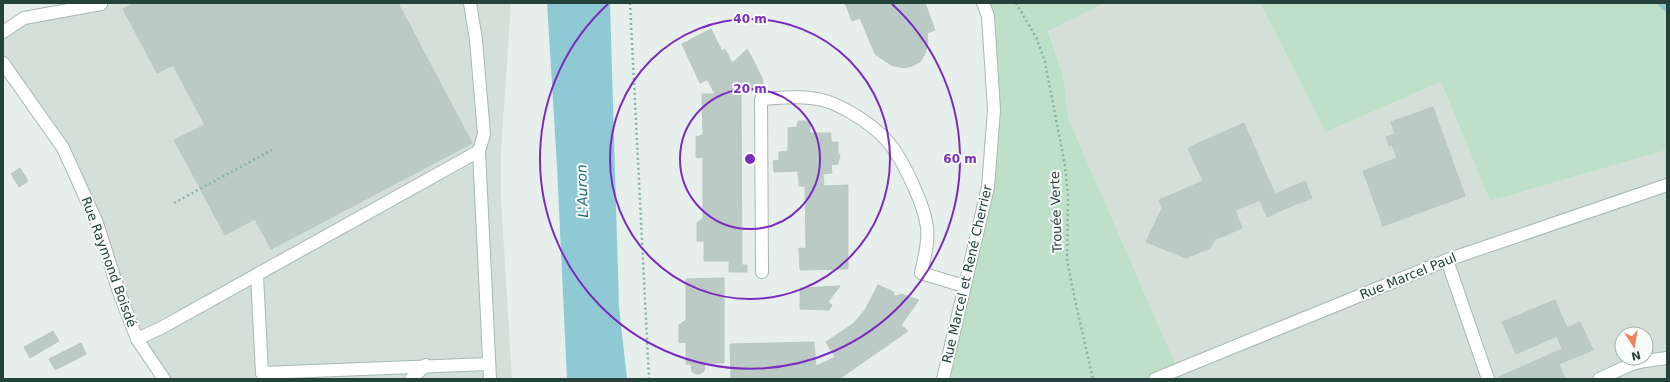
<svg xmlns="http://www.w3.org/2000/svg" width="1670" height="382" viewBox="0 0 1670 382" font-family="'DejaVu Sans',sans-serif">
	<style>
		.built { fill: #d4dfda; fill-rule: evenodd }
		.green { fill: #bfe0c8 }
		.water { fill: #8ec9d4 }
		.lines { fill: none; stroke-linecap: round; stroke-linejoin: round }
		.stream { stroke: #8ec9d4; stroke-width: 7 }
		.building { fill: #bbcac4; stroke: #b8c9c2 }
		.minor-casing { stroke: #a8b8b2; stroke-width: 14 }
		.path { stroke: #86b3a5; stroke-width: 2.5; stroke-dasharray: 2 3; stroke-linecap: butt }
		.minor { stroke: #fff; stroke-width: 12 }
		.ring { fill: none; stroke: #7b2cbf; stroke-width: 2 }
		.labels { text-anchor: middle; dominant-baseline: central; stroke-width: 4; stroke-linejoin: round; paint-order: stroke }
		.street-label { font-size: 13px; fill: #24423a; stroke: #f7fbf9 }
		.water-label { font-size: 14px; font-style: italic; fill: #1c6f80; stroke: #f7fbf9 }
		.centre { fill: #7b2cbf; stroke: #f7fbf9; stroke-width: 2 }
		.ring-label { font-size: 12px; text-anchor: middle; font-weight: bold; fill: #7b2cbf; stroke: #f7fbf9; stroke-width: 4; stroke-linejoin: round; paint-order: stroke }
	</style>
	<rect width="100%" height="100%" fill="#e6efeb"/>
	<g class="built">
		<path d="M103,3H511L501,151V200L512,379H164L137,339L79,182L3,63V32L24,18Z"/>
		<path d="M1105,3H1260L1326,132L1441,82L1490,201L1667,150V379H1182L1069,120L1063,75L1048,30ZM1622,334H1646V358H1622Z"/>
	</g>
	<g class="green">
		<path d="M983,3H1105L1048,31L1063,75L1069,120L1182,379H943L988,187L994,110Z"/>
		<path d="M1260,3H1667V150L1490,201L1441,82L1326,132Z"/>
	</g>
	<path class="water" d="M547,3H610L619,307L627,379H567L557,166Z"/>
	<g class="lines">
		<path class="stream" d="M1661,3L1667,8"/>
	</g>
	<g class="building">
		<path d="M134,3H182L254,140L192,173L174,140L205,125L173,65L157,73L123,9Z"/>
		<path d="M182,3H205L321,223L304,232L271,170L208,203L192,173L254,140Z"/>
		<path d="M205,3H398L472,143L321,223Z"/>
		<path d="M845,3H914L927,33L928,42L925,54L920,62L912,66L904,68L891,65L875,54L870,42L879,38L869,15L852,21Z"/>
		<path d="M914,3H925L935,30L927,33Z"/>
		<path d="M869,15L879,38L870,42L860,18Z"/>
		<path d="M711,29L722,51L725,49L732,63L739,57L742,60L750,54L762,78L763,83L760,89L756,91H748L746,86H743L745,90L741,92L742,265H747V272H729V261H704V241H697V223L703,218V157L696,158V137L703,135L702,94H726L717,75L700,83L682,44Z"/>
		<path d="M747,49L750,54L742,60L739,57Z"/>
		<path d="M717,75L726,94H715L707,79Z"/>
		<path d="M1433,107L1465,196L1383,226L1363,171L1397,158L1392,145L1389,146L1386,137L1395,134L1391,122Z"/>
		<path d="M798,121H810V133H831V142H838V154H840L838,164L831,165L832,173L823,174L824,186L848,185V269L800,270L799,248L811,249L810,186H799V182L805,181V175L798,174V171L774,172L773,161L779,160V152L788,151V128L797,127Z"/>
		<path d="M1244,123L1275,194L1219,217L1226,235L1215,239L1210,248L1186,258L1146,242L1162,208L1159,200L1203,181L1188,148Z"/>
		<path d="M20,168L28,181L19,187L11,174Z"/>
		<path d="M271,170L304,232L271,249L255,219L225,235L208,203Z"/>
		<path d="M798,174L805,175V181L799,182Z"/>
		<path d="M1305,181L1312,198L1282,210L1275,194Z"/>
		<path d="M810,186L811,249L806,248L805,187Z"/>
		<path d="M1275,194L1282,210L1267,217L1260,200Z"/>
		<path d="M1235,210L1242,228L1226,235L1219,217Z"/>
		<path d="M724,278V363H705L704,371L700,374H696L692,372L691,364H686V342L679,343V325L686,320V279Z"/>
		<path d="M878,285L894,292L893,295L896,296L901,294L919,300L901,325L908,331L842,377L831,359L835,357L826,342L854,323L865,310Z"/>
		<path d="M840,286L828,302L832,305L829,310L800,309V288Z"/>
		<path d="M1555,300L1567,328L1580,322L1593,350L1559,364L1565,379H1500L1499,377L1562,349L1557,336L1516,354L1502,322Z"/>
		<path d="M53,331L59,341L30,358L24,347Z"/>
		<path d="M814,342L816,366L824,368V379H731L730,344Z"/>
		<path d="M81,343L86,354L55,370L49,359Z"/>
		<path d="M831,359L842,377L837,379H824V368L816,366Z"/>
	</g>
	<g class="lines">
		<g class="minor-casing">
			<g id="minor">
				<path d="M470,3L476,40L484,134L479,151"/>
				<path d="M3,32L24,18L101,4"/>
				<path d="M3,63L63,148L97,223L119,292L137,339L164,379"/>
				<path d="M1447,260L1488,379"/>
				<path d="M762,272L761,99C781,98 802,95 822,100C831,102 841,107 850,112C885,132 898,150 914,187C920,200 925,213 927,227C929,243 924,258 921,273L964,286"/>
				<path d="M257,275L262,373L267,377"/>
				<path d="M137,339L161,328L479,151L490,379"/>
				<path d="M262,373L488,364"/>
				<path d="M411,379L426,365"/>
				<path d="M943,379L988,187L994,110L988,16L983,3"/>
				<path d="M1155,379L1447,260L1667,185"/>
				<path d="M1599,379L1632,364L1645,361L1667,358"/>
			</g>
		</g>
		<g class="path">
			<path d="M630,3L649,379"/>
			<path d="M1016,3L1037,39L1045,62L1065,166L1068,196L1067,259L1075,300L1093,379"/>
			<path d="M174,203L272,150"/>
		</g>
		<use href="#minor" class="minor"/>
	</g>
	<g class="ring">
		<circle cx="750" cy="159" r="70"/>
		<circle cx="750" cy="159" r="140"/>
		<path d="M892 4A210 210 0 1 1 608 4"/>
	</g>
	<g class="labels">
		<g class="street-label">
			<text transform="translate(1056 212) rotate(-92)">Trouée Verte</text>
			<text transform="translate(109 262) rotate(70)">Rue Raymond Boisdé</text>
			<text transform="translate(967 274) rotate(-77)">Rue Marcel et René Cherrier</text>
			<text transform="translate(1408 276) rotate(-22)">Rue Marcel Paul</text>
		</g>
		<g class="water-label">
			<text transform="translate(582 191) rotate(-92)">L'Auron</text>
		</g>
	</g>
	<circle cx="750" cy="159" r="6" class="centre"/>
	<g class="ring-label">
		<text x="750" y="23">40 m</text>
		<text x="750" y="93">20 m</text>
		<text x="960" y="163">60 m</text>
	</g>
	<rect width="1670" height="382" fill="none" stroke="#24423a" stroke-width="8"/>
	<g transform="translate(1634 346) rotate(168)"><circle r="19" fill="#f7fbf9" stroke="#a3b1ad"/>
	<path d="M0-3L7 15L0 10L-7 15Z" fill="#f4845f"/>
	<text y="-6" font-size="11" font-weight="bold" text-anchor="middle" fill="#24423a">N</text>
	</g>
</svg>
